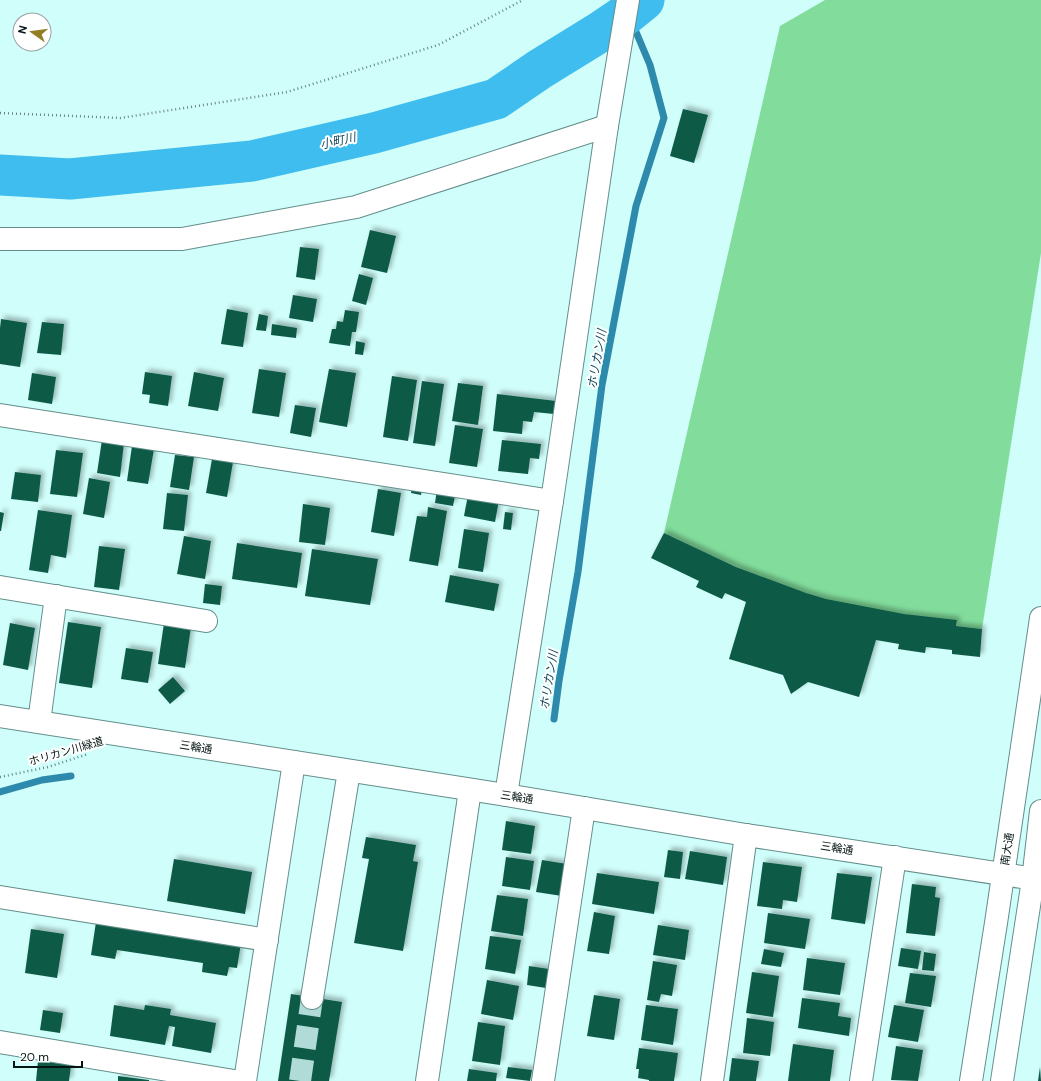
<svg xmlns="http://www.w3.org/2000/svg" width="1041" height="1081" viewBox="0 0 1041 1081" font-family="'DM Sans','Noto Sans JP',sans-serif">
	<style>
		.green { fill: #82dd9c }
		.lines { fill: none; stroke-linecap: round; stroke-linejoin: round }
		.stream { stroke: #2d8aac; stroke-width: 7 }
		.river { stroke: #3ebdee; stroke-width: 41 }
		.building { fill: #0e5a47; filter: url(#shadow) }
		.minor-tunnel { stroke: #b1dbd7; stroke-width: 22; stroke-dasharray: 22 11; stroke-linecap: butt }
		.minor-casing { stroke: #648e8b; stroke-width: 24 }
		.path { stroke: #678683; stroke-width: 2.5; stroke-dasharray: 1 3; stroke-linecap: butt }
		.minor { stroke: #fff; stroke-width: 22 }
		.labels { text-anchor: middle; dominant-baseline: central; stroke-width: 4; stroke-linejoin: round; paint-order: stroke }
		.street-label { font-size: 11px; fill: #041413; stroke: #fff }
		.water-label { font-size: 12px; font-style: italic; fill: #0e4458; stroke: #fff }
	</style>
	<defs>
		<filter id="shadow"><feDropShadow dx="3.5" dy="-3.5" stdDeviation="2" flood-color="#0004"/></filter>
	</defs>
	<rect width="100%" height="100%" fill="#d0fefa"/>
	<path class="green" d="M825,0H1041V253L982,629L956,626L957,621C907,615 855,609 807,594C757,578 710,555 664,533L780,26Z"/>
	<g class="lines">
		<g class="stream">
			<path d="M554,719L559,681L578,572L602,385L636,206L664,118L650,65L631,20"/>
			<path d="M0,792L42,780L71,776"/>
		</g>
		<path class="river" d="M0,175L70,179L252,161L374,133L496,99L540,69L600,32L628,13L644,0"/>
	</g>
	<g class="building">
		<path d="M683,109L708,115L694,163L670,156Z"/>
		<path d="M370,230L396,236L387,273L361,267Z"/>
		<path d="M300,247L319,249L315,280L296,277Z"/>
		<path d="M359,274L373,278L366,305L352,301Z"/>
		<path d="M293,295L317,299L313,322L289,318Z"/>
		<path d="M227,309L248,313L243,347L221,344Z"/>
		<path d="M345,310L359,312L356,332H352L350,346L329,343L332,329H336L337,321L343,322Z"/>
		<path d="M259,314L268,316L266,331L256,330Z"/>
		<path d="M1,319L27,323L20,367L0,364V328Z"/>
		<path d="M42,322L64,324L61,355L37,353Z"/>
		<path d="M272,324L297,328L296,338L271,335Z"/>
		<path d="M356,341L365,343L363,355L355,354Z"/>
		<path d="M259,369L286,373L279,417L252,413Z"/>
		<path d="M329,369L356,373L347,427L319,422Z"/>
		<path d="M145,372L172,376L168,406L149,403L150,395L142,394Z"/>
		<path d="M194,372L224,378L218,411L188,406Z"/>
		<path d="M32,373L56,377L52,404L28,400Z"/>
		<path d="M392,376L417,380L408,441L383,437Z"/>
		<path d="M422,381L444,384L435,446L413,443Z"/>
		<path d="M458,383L483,386L478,425L452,421Z"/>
		<path d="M497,394L556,401L554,414L534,412L532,422L523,421L522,434L493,431Z"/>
		<path d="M295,405L316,408L311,437L290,433Z"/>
		<path d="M455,425L483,429L477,467L449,463Z"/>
		<path d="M102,440L124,443L120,477L97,473Z"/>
		<path d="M502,440L541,444L539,459L530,458L528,474L498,471Z"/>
		<path d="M132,446L154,449L148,484L127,481Z"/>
		<path d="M56,450L83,453L77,497L50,494Z"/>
		<path d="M175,455L194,457L189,490L170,487Z"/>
		<path d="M212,459L233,462L227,497L206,493Z"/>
		<path d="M15,472L41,475L38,502L11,499Z"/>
		<path d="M414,475L424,477L421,495L411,493Z"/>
		<path d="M89,478L110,482L104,518L83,514Z"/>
		<path d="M438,483L457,486L453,506L435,503Z"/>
		<path d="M378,489L401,493L394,536L371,532Z"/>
		<path d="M167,493L188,495L184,531L163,529Z"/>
		<path d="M468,495L499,500L495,522L464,516Z"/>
		<path d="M303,504L330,508L325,545L299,542Z"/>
		<path d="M428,507L447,511L438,566L409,561L417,516L427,517Z"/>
		<path d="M38,510L72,515L66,558L51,555L48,573L29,570Z"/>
		<path d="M0,512L4,513L1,531H0Z"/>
		<path d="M505,512L513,513L511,530L503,529Z"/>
		<path d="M464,529L489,533L483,572L458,568Z"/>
		<path d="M664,533L736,567L806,593L826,599L904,614L957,620L956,626L982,629L980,657L952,654V650L926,647L925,653L898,649L899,644L876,640L859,697L808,682L791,694L783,675L729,659L746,602L725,593L722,599L696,587L699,581L651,558Z"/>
		<path d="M184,536L211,541L205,579L177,574Z"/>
		<path d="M237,543L302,553L297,588L232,579Z"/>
		<path d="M99,546L125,549L119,590L94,587Z"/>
		<path d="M312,549L378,559L370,605L305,596Z"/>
		<path d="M450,575L499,584L494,611L445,602Z"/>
		<path d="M205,584L222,586L220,605L203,603Z"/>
		<path d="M68,622L101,627L92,688L59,683Z"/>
		<path d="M10,623L35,628L28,670L3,665Z"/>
		<path d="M164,623L191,627L185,668L158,664Z"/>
		<path d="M126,648L153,652L148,683L121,679Z"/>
		<path d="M173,677L185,691L170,704L158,690Z"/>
		<path d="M506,821L535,826L531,854L502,850Z"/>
		<path d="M366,837L416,845L413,861L418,862L403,951L354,943L369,859L362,858Z"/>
		<path d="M668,850L683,852L680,879L664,877Z"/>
		<path d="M690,851L727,857L723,885L685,879Z"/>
		<path d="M506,857L534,861L530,890L502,886Z"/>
		<path d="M174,859L252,872L245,914L167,901Z"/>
		<path d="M542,860L567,864L562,896L536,892Z"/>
		<path d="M763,862L802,867L797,902L783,900L782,909L757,906Z"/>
		<path d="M597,873L659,882L654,914L592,904Z"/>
		<path d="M837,873L872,877L865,924L831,919Z"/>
		<path d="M912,884L936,887L935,897L940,898L935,936L906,933Z"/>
		<path d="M497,895L528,899L523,936L491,931Z"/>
		<path d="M594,912L615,916L609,954L587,951Z"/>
		<path d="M768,913L810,919L805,949L764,943Z"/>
		<path d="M96,922L241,943L237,968L229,967L227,976L202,972L203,963L117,950L115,959L91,955Z"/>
		<path d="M658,925L689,930L685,960L653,955Z"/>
		<path d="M31,929L64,934L57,978L25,973Z"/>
		<path d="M490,936L521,940L515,974L485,969Z"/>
		<path d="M901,948L921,951L918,969L898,966Z"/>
		<path d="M764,949L784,953L781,967L761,964Z"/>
		<path d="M924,952L936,954L934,971L922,970Z"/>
		<path d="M807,958L845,963L840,995L803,990Z"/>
		<path d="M653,961L677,965L672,996L661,994L659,1002L647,1000Z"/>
		<path d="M529,966L549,969L546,988L527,985Z"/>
		<path d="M752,972L779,976L773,1017L746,1013Z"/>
		<path d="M910,973L936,976L931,1007L905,1003Z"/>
		<path d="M487,980L519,986L513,1020L481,1014Z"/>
		<path d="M291,994L342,1002L329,1081H278Z"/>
		<path d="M594,995L620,999L614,1040L587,1036Z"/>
		<path d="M802,998L840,1003L838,1016L851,1018L849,1036L798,1028Z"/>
		<path d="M114,1005L144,1010L145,1005L171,1009L170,1015L216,1023L211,1053L172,1046L175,1027L169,1026L165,1045L110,1036Z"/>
		<path d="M646,1005L678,1009L673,1045L641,1040Z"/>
		<path d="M894,1005L924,1010L918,1042L888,1037Z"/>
		<path d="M43,1010L63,1013L60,1033L40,1030Z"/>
		<path d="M747,1018L774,1022L770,1056L743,1053Z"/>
		<path d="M478,1022L505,1026L500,1065L472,1061Z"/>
		<path d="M793,1044L834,1050L830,1081H788Z"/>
		<path d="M896,1046L923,1050L918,1081L891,1080Z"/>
		<path d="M639,1048L678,1053L674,1081H649V1080L638,1078L639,1069H636Z"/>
		<path d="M732,1058L759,1061L756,1081H729Z"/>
		<path d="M38,1061L71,1065L69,1081H36Z"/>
		<path d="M508,1067L532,1070L530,1081L506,1078Z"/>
		<path d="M1040,1067L1041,1081H1038Z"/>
		<path d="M469,1069L497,1073L496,1081H467Z"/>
		<path d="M118,1076L149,1080V1081H118Z"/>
	</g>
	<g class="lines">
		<path class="minor-tunnel" d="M300,1081L312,998"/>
		<g class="minor-casing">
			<g id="minor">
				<path d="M0,239H182L356,207L607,126"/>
				<path d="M0,415L552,501"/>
				<path d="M0,587L206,621"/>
				<path d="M0,716L506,795L746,835L1041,880"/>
				<path d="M39,722L56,596"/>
				<path d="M506,795L552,501L607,126L628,0"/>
				<path d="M0,897L267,940"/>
				<path d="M312,998L349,771"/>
				<path d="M0,1042L234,1081"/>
				<path d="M245,1081L294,762"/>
				<path d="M427,1081L470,790"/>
				<path d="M543,1081L584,808"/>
				<path d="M712,1081L746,835"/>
				<path d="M861,1081L895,857"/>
				<path d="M971,1081L996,923L1041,618"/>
				<path d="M1002,1081L1033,880L1041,811"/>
			</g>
		</g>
		<g class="path">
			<path d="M0,113L120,118L287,92L438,45L523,0"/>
			<path d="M0,777L48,767L88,754"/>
		</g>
		<use href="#minor" class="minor"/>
	</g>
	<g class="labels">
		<g class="street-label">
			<text transform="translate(196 747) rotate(9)">三輪通</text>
			<text transform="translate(66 751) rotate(-16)">ホリカン川緑道</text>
			<text transform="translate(517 797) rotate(9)">三輪通</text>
			<text transform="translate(837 848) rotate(9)">三輪通</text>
			<text transform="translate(1007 849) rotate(-81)">南大通</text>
		</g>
		<g class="water-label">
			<text transform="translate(338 141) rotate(-13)">小町川</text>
			<text transform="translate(597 359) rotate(-80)">ホリカン川</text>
			<text transform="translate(549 680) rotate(-81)">ホリカン川</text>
		</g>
	</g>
	<g transform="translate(32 32) rotate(284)"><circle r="19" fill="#ffffff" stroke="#9ba1a1"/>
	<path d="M0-3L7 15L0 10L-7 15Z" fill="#947e25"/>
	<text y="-6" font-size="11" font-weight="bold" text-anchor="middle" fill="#041413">N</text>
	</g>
	<path d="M14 1061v6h68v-6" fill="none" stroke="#041413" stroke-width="2"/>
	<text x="20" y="1061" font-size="12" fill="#041413" stroke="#ffffff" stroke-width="3" paint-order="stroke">20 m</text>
</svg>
